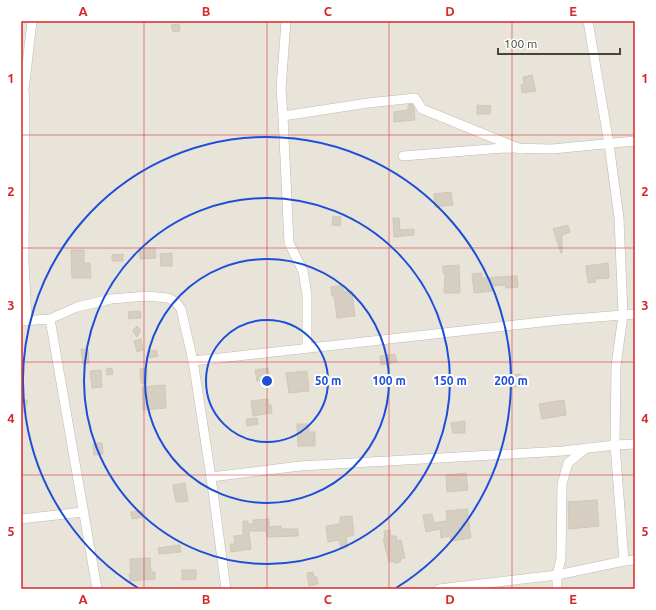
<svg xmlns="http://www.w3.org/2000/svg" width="656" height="610" viewBox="0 0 656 610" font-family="Ubuntu,sans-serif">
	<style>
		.residential { fill: #e9e4da }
		.building { fill: #d6cec1; stroke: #d1c7b5 }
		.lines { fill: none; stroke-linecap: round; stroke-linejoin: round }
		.minor-casing { stroke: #c0baae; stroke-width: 10 }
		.minor { stroke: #fff; stroke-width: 9 }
		.grid { fill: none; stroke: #d62828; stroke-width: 1; stroke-opacity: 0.55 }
		.ring { fill: none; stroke: #1d4ed8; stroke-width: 2 }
		.centre { fill: #1d4ed8; stroke: #fff; stroke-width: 2 }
		.ring-label { font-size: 12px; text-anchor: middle; font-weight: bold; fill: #1d4ed8; stroke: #fff; stroke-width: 4; stroke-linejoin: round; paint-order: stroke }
		.neatline { fill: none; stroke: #d62828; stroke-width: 1.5 }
		.grid-label { font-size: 13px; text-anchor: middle; font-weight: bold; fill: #d62828 }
	</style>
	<rect width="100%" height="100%" fill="#f5f2eb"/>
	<rect class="residential" x="21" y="21" width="614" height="568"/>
	<g class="building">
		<path d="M179,24L180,31L173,32L171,25Z"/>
		<path d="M532,75L536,91L522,93L521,85L524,84L523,77Z"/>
		<path d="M412,104L414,108L415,120L394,122V112L408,110V105Z"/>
		<path d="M477,105L491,106L490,114H477Z"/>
		<path d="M451,192L453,205L435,207L434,194Z"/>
		<path d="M333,216L341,217L340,226L332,225Z"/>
		<path d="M393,218H399L400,230L414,229V235L394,237Z"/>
		<path d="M568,225L570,232L562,235V253H561L553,229Z"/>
		<path d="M139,248H155L156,258L140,259Z"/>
		<path d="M71,250H84V263H90L91,278H72Z"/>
		<path d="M172,253V266H161L160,254Z"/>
		<path d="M123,254V261H112V255Z"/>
		<path d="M608,263L609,278L595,279L596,282L588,283L586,266Z"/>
		<path d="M459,265L460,293H444L445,273H443V266Z"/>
		<path d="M482,273V278L517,276L518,287L506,288V285L491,286L492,291L474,293L472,274Z"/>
		<path d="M343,285L344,292L352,291L355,316L337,318L334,296H332L331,287Z"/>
		<path d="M140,311L141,318L129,319L128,312Z"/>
		<path d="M137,326L140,329V331L137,337L133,331L134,329Z"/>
		<path d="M141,339L143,350L137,352L134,341Z"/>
		<path d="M81,349H88L89,363L83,364Z"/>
		<path d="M156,350L158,356L149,358L148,352Z"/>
		<path d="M395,354L397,362L381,365L380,356Z"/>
		<path d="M112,368L113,374L107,375L106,369Z"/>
		<path d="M147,368V383H141L140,369Z"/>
		<path d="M268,368L270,379L257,381L255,370Z"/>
		<path d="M101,370L102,387L92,388L90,371Z"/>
		<path d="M307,371L309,391L289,393L286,373Z"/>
		<path d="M520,374L521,387H514L513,375Z"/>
		<path d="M165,385L166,408L143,410L142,387Z"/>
		<path d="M21,398L28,401L21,418Z"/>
		<path d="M268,399V405H271L272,413L253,416L251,401Z"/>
		<path d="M564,400L566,415L542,419L539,404Z"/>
		<path d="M257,418L258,424L247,426L246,419Z"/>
		<path d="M465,421V433H453L451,423Z"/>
		<path d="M297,424H309V432H315V446H298Z"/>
		<path d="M93,443H102L103,454L94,455Z"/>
		<path d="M466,473L468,490L447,492L446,475Z"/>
		<path d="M185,483L188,501L176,502L173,485Z"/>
		<path d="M597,500L599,526L569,529L568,502Z"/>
		<path d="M468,509V516L471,538L451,541L450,536L441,538L440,529L426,532L423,515L432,514L434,523L447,521L446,511Z"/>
		<path d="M142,511L143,517L132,519L131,512Z"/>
		<path d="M352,516L354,535L346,537L348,547L341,549L339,540L328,542L326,526L340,524V517Z"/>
		<path d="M269,519V527L281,526V529H298V536L267,537L266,531H249L251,549L231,552L230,544H235L234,536L243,535V521H248V524H253V520Z"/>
		<path d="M390,530L391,536H396L397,541L401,540L405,558L400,559L401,562L394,563V561L389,562L383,539L385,538L384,531Z"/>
		<path d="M180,545L181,552L159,554L158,548Z"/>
		<path d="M150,558L151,572H155V579L130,581L129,574H131L130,559Z"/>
		<path d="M182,570H196V579L182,580Z"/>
		<path d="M313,572L314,577H317L318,584L309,586L307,573Z"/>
	</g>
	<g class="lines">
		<g class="minor-casing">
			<g id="minor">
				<path d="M286,21L281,89L283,116L289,243L303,271L307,295V348"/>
				<path d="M588,21L609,144L619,218L623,315L616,366L615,445L624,561"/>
				<path d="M283,116L368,103L415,98L422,109L521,149"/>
				<path d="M403,156L503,148L552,149L635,141"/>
				<path d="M50,319L97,589"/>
				<path d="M21,321L50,319L77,307L111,299L147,296L168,298L176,302L181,309L193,361L560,320L635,314"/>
				<path d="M27,321L24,261L25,103L24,90L32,21"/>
				<path d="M193,361L211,477L226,589"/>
				<path d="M211,477L300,466L563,451L615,445L635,444"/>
				<path d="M21,519L83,512"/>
				<path d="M439,589L557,575L624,561L635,560"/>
				<path d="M557,589V575L561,559L562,484L568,463L586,448"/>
			</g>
		</g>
		<use href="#minor" class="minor"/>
	</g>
	<path class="grid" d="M144,21V589M267,21V589M389,21V589M512,21V589M21,135H635M21,248H635M21,362H635M21,475H635"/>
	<g class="ring">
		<circle cx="267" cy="381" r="61"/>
		<circle cx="267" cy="381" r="122"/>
		<circle cx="267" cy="381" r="183"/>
		<path d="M138 588A244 244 0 1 1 396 588"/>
	</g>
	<circle cx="267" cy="381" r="6" class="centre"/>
	<g class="ring-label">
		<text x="328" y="385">50 m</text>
		<text x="389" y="385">100 m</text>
		<text x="450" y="385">150 m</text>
		<text x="511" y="385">200 m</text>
	</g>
	<rect width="656" height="610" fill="none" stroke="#ffffff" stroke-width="44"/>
	<path d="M498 48v6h122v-6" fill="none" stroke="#494339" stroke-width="2"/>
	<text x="504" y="48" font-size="12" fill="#494339" stroke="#ffffff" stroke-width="3" paint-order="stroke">100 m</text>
	<rect x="22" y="22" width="612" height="566" class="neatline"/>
	<g class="grid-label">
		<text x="83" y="16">A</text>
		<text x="206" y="16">B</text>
		<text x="328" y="16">C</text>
		<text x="450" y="16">D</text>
		<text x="573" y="16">E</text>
		<text x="11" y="83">1</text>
		<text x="645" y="83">1</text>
		<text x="11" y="196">2</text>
		<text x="645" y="196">2</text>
		<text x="11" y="310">3</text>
		<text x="645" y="310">3</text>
		<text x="11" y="423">4</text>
		<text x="645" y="423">4</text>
		<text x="11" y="536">5</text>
		<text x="645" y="536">5</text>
		<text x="83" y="604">A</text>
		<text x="206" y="604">B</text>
		<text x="328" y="604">C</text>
		<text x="450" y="604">D</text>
		<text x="573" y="604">E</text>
	</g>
</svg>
